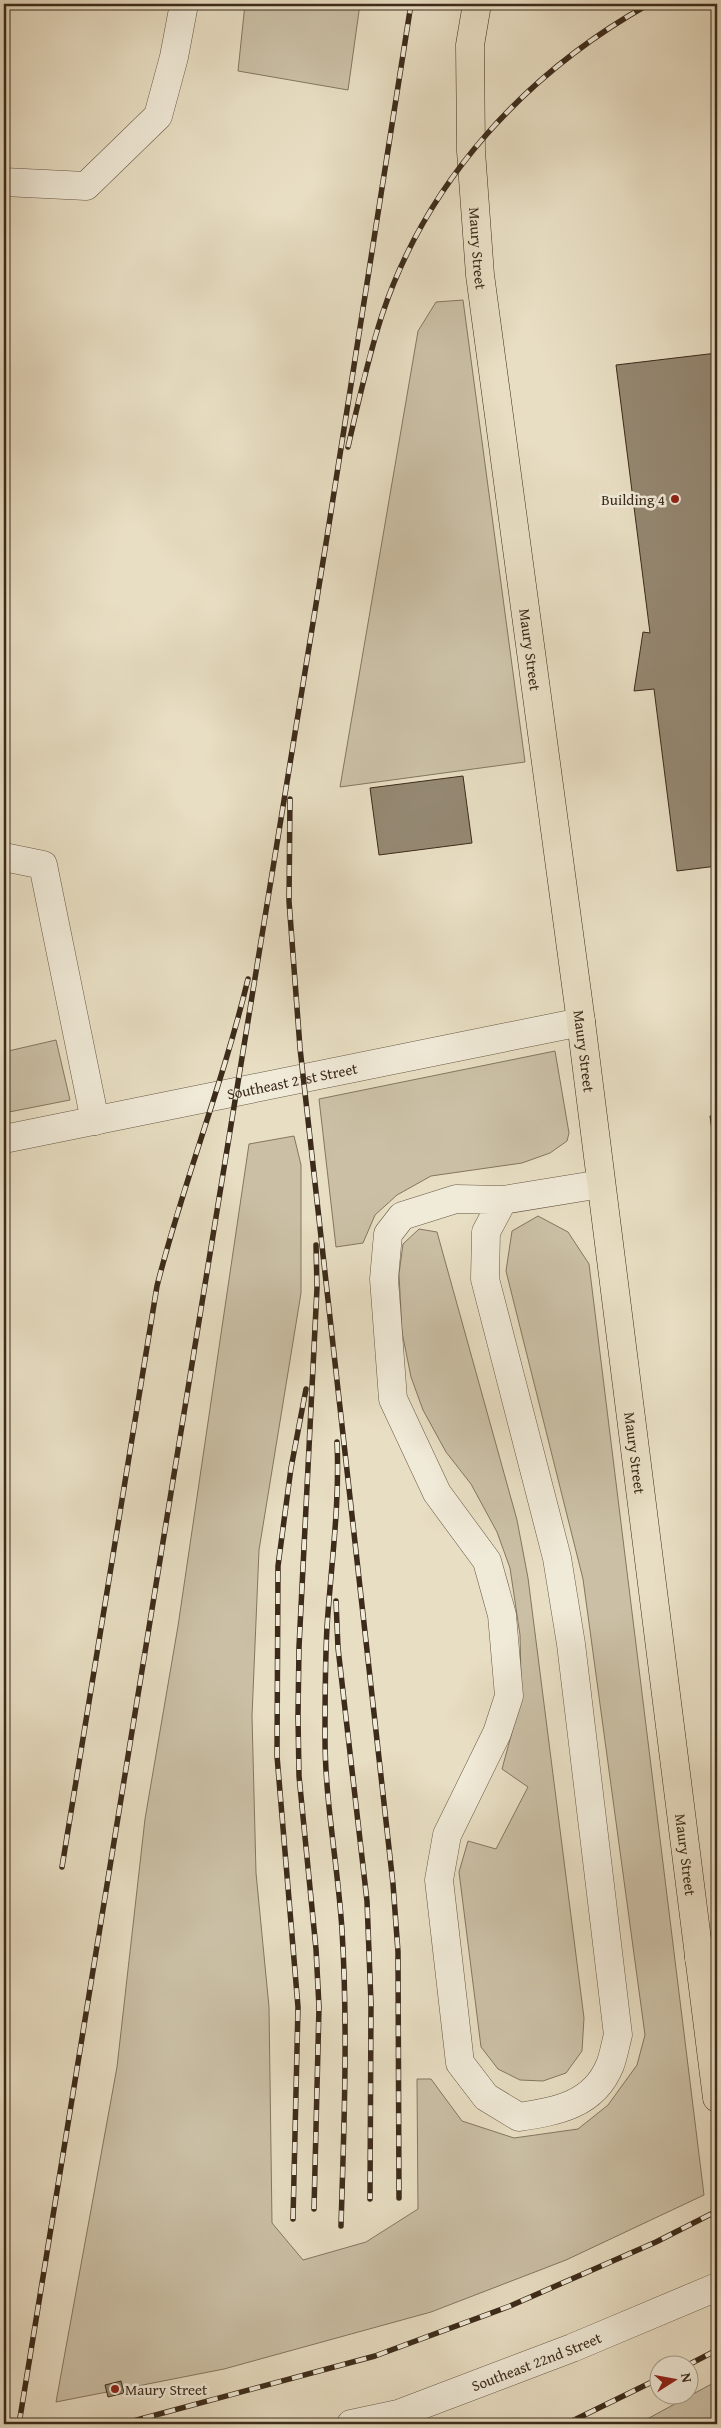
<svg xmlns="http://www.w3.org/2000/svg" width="721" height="2428" viewBox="0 0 721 2428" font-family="'Gentium Book Plus',serif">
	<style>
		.green { fill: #cbc0a6; stroke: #847660 }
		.building { fill: #958872; stroke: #3c2b1a }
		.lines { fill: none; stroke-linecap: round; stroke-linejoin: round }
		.minor-casing { stroke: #675844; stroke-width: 29 }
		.major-casing { stroke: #3c2b1a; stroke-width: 29 }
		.minor { stroke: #f0ead8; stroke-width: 28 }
		.major { stroke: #e8dec3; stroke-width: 28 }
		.rail-casing { stroke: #3c2b1a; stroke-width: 5.5 }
		.rail { stroke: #f0ead8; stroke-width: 4; stroke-dasharray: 11; stroke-linecap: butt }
		.poi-dot { fill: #8f2418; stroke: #f0ead8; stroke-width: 2 }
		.labels { text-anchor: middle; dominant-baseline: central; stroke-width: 5; stroke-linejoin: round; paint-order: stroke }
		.street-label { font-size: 15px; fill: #3c2b1a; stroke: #f0ead8 }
		.poi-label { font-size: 15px; fill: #3c2b1a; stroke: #f0ead8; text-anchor: end }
	</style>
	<rect width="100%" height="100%" fill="#e8dec3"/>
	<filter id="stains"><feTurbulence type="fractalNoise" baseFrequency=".004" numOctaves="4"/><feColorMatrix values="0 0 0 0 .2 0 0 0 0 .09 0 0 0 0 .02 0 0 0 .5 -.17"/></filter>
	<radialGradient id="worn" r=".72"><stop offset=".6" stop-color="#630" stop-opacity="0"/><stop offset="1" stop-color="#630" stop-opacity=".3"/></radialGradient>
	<g class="green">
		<path d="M245,4H360L348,90L238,71Z"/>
		<path d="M463,300L525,762L340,787L418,331L436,302Z"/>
		<path d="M56,1040L70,1100L4,1113V1052Z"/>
		<path d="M555,1051L569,1133L567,1141L550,1153L522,1163L431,1176L397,1195L375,1215L363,1243L336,1247L319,1099Z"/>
		<path d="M294,1136L301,1165V1293L259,1550L252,1716L256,1873L269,2007L272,2223L303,2260L366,2242L418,2209L417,2079H431L462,2121L514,2138L578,2129L608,2105L637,2065L645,2035L583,1579L506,1271L512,1231L538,1216L568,1232L589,1264L704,2195L566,2260L431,2312L224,2369L56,2402L117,2067L145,1819L178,1626L249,1144Z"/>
		<path d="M419,1229L437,1232L517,1520L528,1578L584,2018L582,2051L566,2073L543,2081L520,2080L498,2069L481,2047L459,1872L468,1841L496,1849L528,1787L502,1769L515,1721L521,1678L520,1635L510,1568L497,1532L471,1484L446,1452L423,1410L411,1377L402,1332L399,1274L403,1244Z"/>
		<path d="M717,2381V2424H638Z"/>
	</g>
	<g class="building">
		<path d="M717,353V866L677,871L654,689L634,691L643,632L650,633L616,365Z"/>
		<path d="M463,776L472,843L379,855L370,788Z"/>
		<path d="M717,1115V1167L710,1116Z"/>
		<path d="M121,2381L124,2393L108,2397L105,2385Z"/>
	</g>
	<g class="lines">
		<g class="minor-casing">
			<g id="minor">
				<path d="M4,182L86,186L158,116L174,57L184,4"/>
				<path d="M4,857L43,865L95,1121"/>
				<path id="s1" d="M4,1139L581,1022"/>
				<path d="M503,1200L456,1199L402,1216L388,1234L384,1279L393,1399L437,1493L487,1561L502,1615L509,1696L497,1733L447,1835L439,1880L460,2063L486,2097L519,2117C557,2111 594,2105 610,2065C614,2055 615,2045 618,2035L571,1644L557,1558L485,1279L486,1232L503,1200L601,1184"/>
				<path d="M699,1958L717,1956"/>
				<path id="s2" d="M351,2424L398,2414L572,2348L717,2287"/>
			</g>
		</g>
		<g class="major-casing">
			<g id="major">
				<path id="s3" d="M477,4L470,45L471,151L480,275L581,1022L717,2098"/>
			</g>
		</g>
		<use href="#minor" class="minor"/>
		<use href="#major" class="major"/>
		<g class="rail-casing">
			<g id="rail">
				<path d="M348,447C358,403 368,358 382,315C427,180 526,73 649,4"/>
				<path d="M290,799L289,901L300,1048L393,1884L398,1952L399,2198"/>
				<path d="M337,1442C340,1504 331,1565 327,1627C325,1664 325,1701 325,1738C325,1802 338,1866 342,1930C348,2029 344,2127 341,2226"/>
				<path d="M336,1601L338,1648L367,1901L371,2003L370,2199"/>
				<path d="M62,1867L157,1286C183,1183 223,1083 248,979"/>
				<path d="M314,2209L319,2007L316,1949L299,1776L298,1716L299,1647L317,1288L316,1245"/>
				<path d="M293,2219L298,2007L277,1756L278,1566L291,1468L306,1389"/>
				<path d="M686,2366L717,2350"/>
				<path d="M19,2424L327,537L411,4"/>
				<path d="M122,2424L375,2356L510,2306L656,2242L717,2211"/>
				<path d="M566,2424L658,2379"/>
			</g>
		</g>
		<use href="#rail" class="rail"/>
	</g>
	<g class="poi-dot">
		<circle cx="675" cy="499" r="5"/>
		<circle cx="115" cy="2389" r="5"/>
	</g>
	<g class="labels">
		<g class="street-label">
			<text stroke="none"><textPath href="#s3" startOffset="245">Maury Street</textPath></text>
			<text stroke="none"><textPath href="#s3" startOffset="650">Maury Street</textPath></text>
			<text stroke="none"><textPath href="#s3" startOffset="1055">Maury Street</textPath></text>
			<text stroke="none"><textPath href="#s1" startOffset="294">Southeast 21st Street</textPath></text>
			<text stroke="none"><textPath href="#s3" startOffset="1460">Maury Street</textPath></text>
			<text stroke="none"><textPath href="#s3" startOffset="1865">Maury Street</textPath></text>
			<text stroke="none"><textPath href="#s2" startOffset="196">Southeast 22nd Street</textPath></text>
		</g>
		<g class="poi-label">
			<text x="665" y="499">Building 4</text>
			<text x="125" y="2389" text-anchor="start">Maury Street</text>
		</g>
	</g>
	<rect width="721" height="2428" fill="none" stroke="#e8dec3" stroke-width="20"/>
	<rect x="5" y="5" width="711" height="2418" fill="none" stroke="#3c2b1a" stroke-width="2.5"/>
	<rect x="10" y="10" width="701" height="2408" fill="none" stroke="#3c2b1a"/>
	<g transform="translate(674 2380) rotate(79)"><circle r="24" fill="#f0ead8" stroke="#a89e8c"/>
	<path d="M0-4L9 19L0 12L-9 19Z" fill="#8f2418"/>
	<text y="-8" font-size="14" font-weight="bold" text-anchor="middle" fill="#3c2b1a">N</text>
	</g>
	<rect width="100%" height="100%" filter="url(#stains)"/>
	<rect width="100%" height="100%" fill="url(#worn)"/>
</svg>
